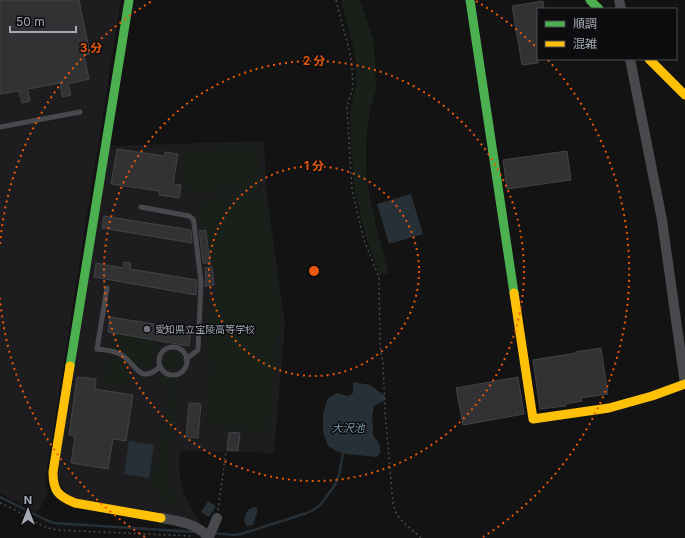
<svg xmlns="http://www.w3.org/2000/svg" width="685" height="538" viewBox="0 0 685 538" font-family="Inter,'Noto Sans JP',sans-serif">
	<style>
		.built { fill: #1d1d1f }
		.green { fill: #192019 }
		.water { fill: #263036 }
		.lines { fill: none; stroke-linecap: round; stroke-linejoin: round }
		.stream { stroke: #263036; stroke-width: 2.5 }
		.building { fill: #323234; stroke: #424347 }
		.path { stroke: #494a4e; stroke-width: 1.5; stroke-dasharray: 2 3; stroke-linecap: butt }
		.lane { stroke: #47494c; stroke-width: 5 }
		.street { stroke: #47494c; stroke-width: 10 }
		.fast { stroke: #4caf50; stroke-width: 9 }
		.slow { stroke: #ffc107; stroke-width: 9 }
		.ring { fill: none; stroke: #e8590c; stroke-width: 2; stroke-dasharray: 2 4 }
		.poi-dot { fill: #71757d; stroke: #0d0d0f; stroke-width: 1.5 }
		.labels { text-anchor: middle; dominant-baseline: central; stroke-width: 3; stroke-linejoin: round; paint-order: stroke }
		.poi-label { font-size: 10px; fill: #a3aab6; stroke: #0d0d0f; text-anchor: start }
		.water-label { font-size: 11px; font-style: italic; fill: #769db4; stroke: #0d0d0f }
		.centre { fill: #e8590c; stroke: #0d0d0f; stroke-width: 2 }
		.ring-label { font-size: 12px; text-anchor: middle; font-weight: bold; fill: #e8590c; stroke: #0d0d0f; stroke-width: 3; stroke-linejoin: round; paint-order: stroke }
	</style>
	<rect width="100%" height="100%" fill="#131313"/>
	<g class="built">
		<path d="M0,0H121L45,482L48,494L37,513L0,493Z"/>
		<path d="M264,141L267,195L285,324L274,453L180,451L179,468L183,490L192,511L200,522V526L77,500L66,492L57,477L109,146Z"/>
	</g>
	<g class="green">
		<path d="M341,0H360L374,42L376,90L370,109L366,143V173L368,189L378,234L389,273L380,275L367,240L355,193L351,146L350,113L356,83V64L355,54Z"/>
		<path d="M258,147L261,189L185,191L183,150Z"/>
		<path d="M265,194L280,305L269,433L207,425L211,368L207,349L216,288L215,270L206,228H200L197,209L212,197Z"/>
		<path d="M113,334L164,342C155,348 152,354 152,364L150,367H147L138,365L124,352L111,348Z"/>
		<circle cx="173" cy="361" r="9"/>
		<path d="M110,354C126,360 134,365 127,383L117,387L104,385Z"/>
		<path d="M163,376C170,377 174,380 177,387L168,471L171,489L177,500L161,509L165,496L158,491L149,488L150,484H152L172,389L154,382L157,378Z"/>
	</g>
	<g class="water">
		<path d="M411,194L423,234L389,244L377,204Z"/>
		<path d="M353,382L370,385L385,396V400L374,406L372,418L373,425V435L378,442L380,447V453L377,457L346,454L336,451L328,446L323,432V414L328,398L337,393L348,396L353,393Z"/>
		<path d="M129,441L154,445L149,478L124,474Z"/>
		<path d="M208,501L216,506L209,517L201,512Z"/>
		<path d="M255,507L257,508V513L253,525L247,526C241,519 246,508 255,507Z"/>
	</g>
	<g class="lines">
		<g class="stream">
			<path d="M0,497L46,520L54,523L196,532"/>
			<path d="M212,533L235,535L241,534L307,513L315,509L321,504L335,485L339,475L343,453"/>
		</g>
	</g>
	<g class="building">
		<path d="M0,0H79L90,54L84,55L89,79L68,84L71,95L62,97L60,83L28,89L30,101L22,103L19,91L0,94Z"/>
		<path d="M543,1L544,9H538V63L522,65L512,6Z"/>
		<path d="M117,149L165,156V152L178,154L173,184L181,185L179,198L159,195V191L111,184Z"/>
		<path d="M567,151L571,180L507,189L503,160Z"/>
		<path d="M104,216L191,230L192,243L102,228Z"/>
		<path d="M206,230L210,263H203L199,231Z"/>
		<path d="M124,262L131,263L130,269L197,280L196,295L94,277L96,263L123,268Z"/>
		<path d="M212,267L214,285L205,286V281L206,282L205,268Z"/>
		<path d="M110,317L191,330L189,346L108,332Z"/>
		<path d="M601,348L608,394L581,398L582,401L566,404V406L540,409L533,360L576,353L575,352Z"/>
		<path d="M77,377L96,379L95,389L133,395L126,441L113,439L108,469L71,463L75,436L69,435Z"/>
		<path d="M518,377L524,414L463,425L456,388Z"/>
		<path d="M189,403L201,404L198,438L186,437Z"/>
		<path d="M229,432L240,433L238,451L227,450Z"/>
	</g>
	<g class="lines">
		<g class="path">
			<path d="M336,0L350,53L352,68L353,87L347,107L352,190L364,240L379,277L380,346L383,364L385,411L393,504L397,515L404,523L421,538"/>
			<path d="M0,503C7,506 14,509 20,513C33,521 41,527 57,530L191,536"/>
			<path d="M218,510L226,452"/>
		</g>
		<g class="lane">
			<path d="M0,127L80,112"/>
			<path d="M141,207L189,216L193,219L194,223L201,282L198,350L186,359"/>
			<path d="M107,288L97,349C105,350 114,350 122,355C136,364 139,385 160,367"/>
			<circle cx="173" cy="361" r="14"/>
		</g>
		<g class="street">
			<path d="M619,0L621,9"/>
			<path d="M630,59L662,220L685,384"/>
			<path d="M161,518C178,521 197,523 209,538"/>
			<path d="M209,537L217,518"/>
		</g>
		<g class="fast">
			<path d="M470,0L514,293"/>
			<path d="M590,0L599,9"/>
			<path d="M70,366L129,0"/>
		</g>
		<g class="slow">
			<path d="M649,59L685,95"/>
			<path d="M514,293L533,419L609,408L652,396L685,384"/>
			<path d="M70,366L53,472C53,491 58,496 75,503L161,518"/>
		</g>
	</g>
	<g class="ring">
		<circle cx="314" cy="271" r="105"/>
		<circle cx="314" cy="271" r="210"/>
		<path d="M145 537A315 315 0 0 1 0 298M0 244A315 315 0 0 1 152 1M476 1A315 315 0 0 1 537 48M548 60A315 315 0 0 1 483 537"/>
	</g>
	<circle class="poi-dot" cx="147" cy="329" r="4"/>
	<g class="labels">
		<g class="poi-label">
			<text x="155" y="329">愛知県立宝陵高等学校</text>
		</g>
		<g class="water-label">
			<text x="348" y="428">大沢池</text>
		</g>
	</g>
	<circle cx="314" cy="271" r="6" class="centre"/>
	<g class="ring-label">
		<text x="91" y="52">3 分</text>
		<text x="314" y="65">2 分</text>
		<text x="314" y="170">1 分</text>
	</g>
	<rect x="537" y="8" width="140" height="52" fill="#0d0d0f" stroke="#494c52"/>
	<rect x="545" y="21" width="20" height="6" fill="#4caf50" stroke="#494c52"/>
	<text x="573" y="28" font-size="12" fill="#a3aab6">順調</text>
	<rect x="545" y="41" width="20" height="6" fill="#ffc107" stroke="#494c52"/>
	<text x="573" y="48" font-size="12" fill="#a3aab6">混雑</text>
	<g transform="translate(28 510)" stroke="#0d0d0f" stroke-width="3" paint-order="stroke">
	<path d="M0-3L7 15L0 10L-7 15Z" fill="#a3aab6"/>
	<text y="-6" font-size="11" font-weight="bold" text-anchor="middle" fill="#a3aab6">N</text>
	</g>
	<path d="M10 26v6h66v-6" fill="none" stroke="#a3aab6" stroke-width="2"/>
	<text x="16" y="26" font-size="12" fill="#a3aab6" stroke="#0d0d0f" stroke-width="3" paint-order="stroke">50 m</text>
</svg>
